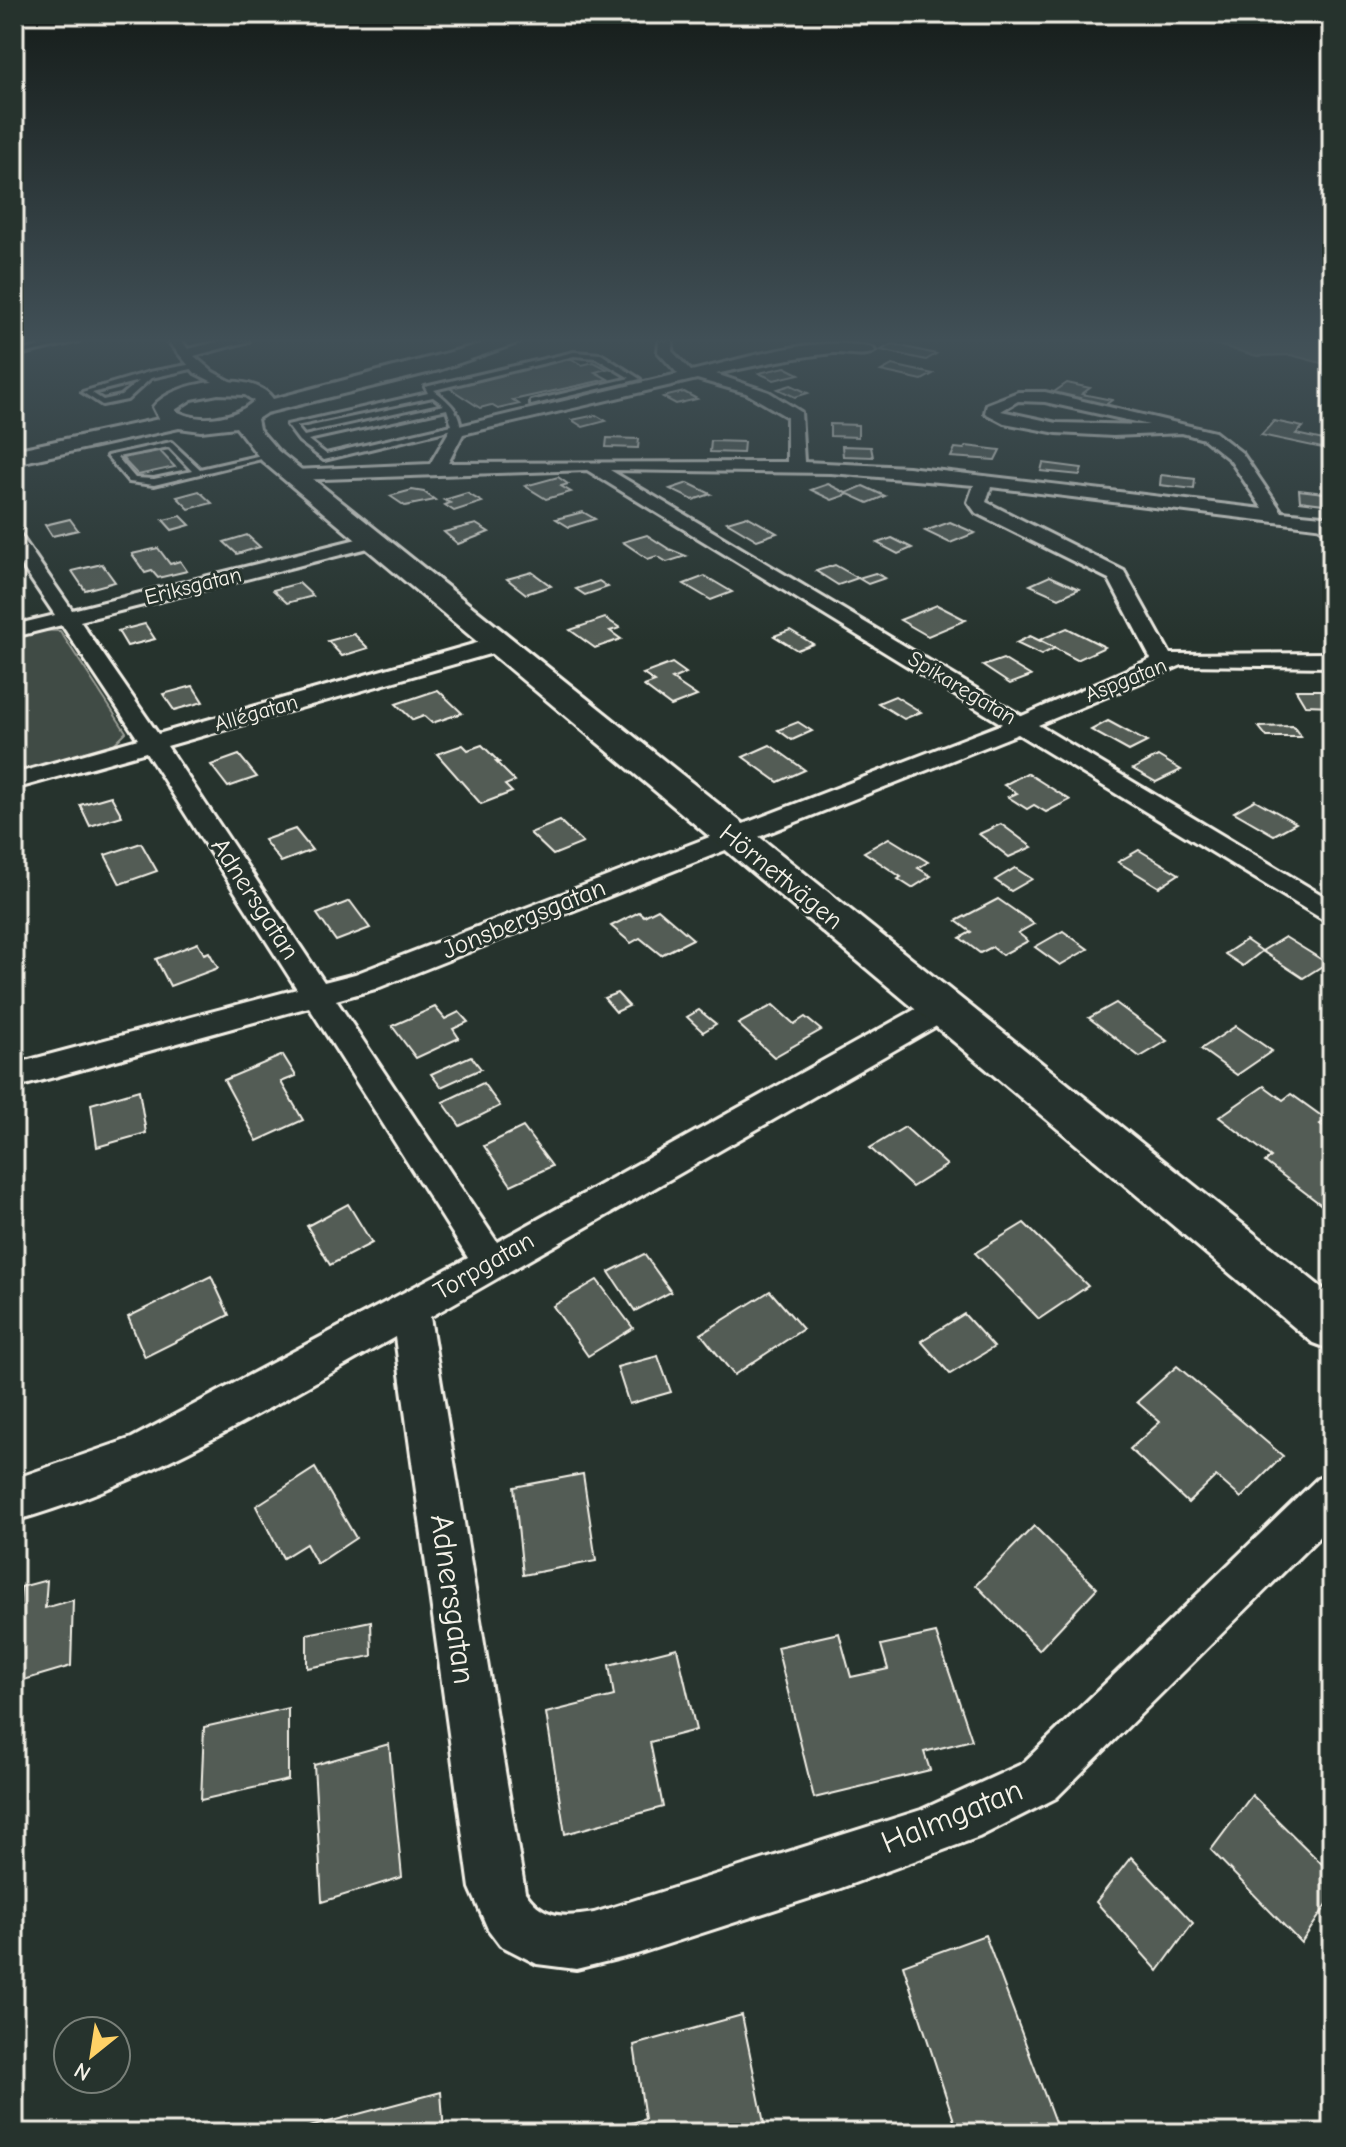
<svg xmlns="http://www.w3.org/2000/svg" width="1346" height="2147" viewBox="0 0 1346 2147" font-family="'Comic Neue',sans-serif">
	<style>
		.green { fill: #414b45; stroke: #9a9e96; stroke-width: 2 }
		.water { fill: #676f68; stroke: #9fa39b; stroke-width: 2 }
		.building { fill: #525c55; stroke: #f4f1e8; stroke-width: 2 }
		.lines { fill: none; stroke-linecap: round; stroke-linejoin: round }
		.lane-casing { stroke: #f4f1e8; stroke-width: 6 }
		.street-casing { stroke: #f4f1e8; stroke-width: 6 }
		.secondary-casing { stroke: #f4f1e8; stroke-width: 6 }
		.lane { fill: #26332d; fill-rule: evenodd }
		.street { fill: #26332d; fill-rule: evenodd }
		.secondary { fill: #26332d; fill-rule: evenodd }
		.labels { text-anchor: middle; dominant-baseline: central; stroke-width: 6; stroke-linejoin: round; paint-order: stroke }
		.far-street-label { font-size: 22px; fill: #f4f1e8; stroke: #26332d }
		.street-label { font-size: 26px; fill: #f4f1e8; stroke: #26332d }
		.near-street-label { font-size: 32px; fill: #f4f1e8; stroke: #26332d }
	</style>
	<rect width="100%" height="100%" fill="#26332d"/>
	<filter id="ink" filterUnits="userSpaceOnUse"><feTurbulence type="fractalNoise" baseFrequency=".0125" numOctaves="2"/><feDisplacementMap in="SourceGraphic" scale="16" xChannelSelector="R" yChannelSelector="G"/><feConvolveMatrix kernelMatrix="1 2 1 2 8 2 1 2 1" color-interpolation-filters="sRGB"/></filter>
	<g filter="url(#ink)">
		<path class="green" d="M38,630L60,631L126,732L109,749L14,777V636Z"/>
		<path class="water" d="M1203,341H1332V366L1291,355L1257,356Z"/>
		<g class="building">
			<path d="M892,344L936,354L926,360L881,350Z"/>
			<path d="M570,358L582,365L594,362L607,369L595,372L608,379L513,400L519,404L498,409L491,405L480,408L445,385Z"/>
			<path d="M892,365L933,374L922,380L881,371Z"/>
			<path d="M785,367L799,374L774,380L759,373Z"/>
			<path d="M1067,383L1090,388L1082,394L1112,400L1104,406L1051,394Z"/>
			<path d="M791,385L808,393L795,397L778,389Z"/>
			<path d="M684,392L697,399L676,404L663,397Z"/>
			<path d="M596,415L606,421L583,427L572,420Z"/>
			<path d="M1274,421L1303,427L1296,434L1328,441L1322,448L1261,435Z"/>
			<path d="M830,424L858,425V437L830,436Z"/>
			<path d="M607,438L639,439L638,448L606,447Z"/>
			<path d="M711,441L744,442L743,453L710,452Z"/>
			<path d="M842,446L871,447L873,457L843,456Z"/>
			<path d="M966,446L1000,450L995,460L951,457L955,448L964,449Z"/>
			<path d="M158,449L175,467L138,475L121,457Z"/>
			<path d="M1043,463L1082,468L1080,475L1041,471Z"/>
			<path d="M1161,475L1195,479L1194,489L1160,485Z"/>
			<path d="M558,477L568,484L561,486L571,492L546,499L525,486Z"/>
			<path d="M688,483L711,494L693,500L670,489Z"/>
			<path d="M828,484L846,493L849,494L832,500L811,490Z"/>
			<path d="M863,486L885,496L868,503L846,493Z"/>
			<path d="M412,490L424,492L435,500L405,506L390,496Z"/>
			<path d="M1299,490L1332,494V505L1300,501Z"/>
			<path d="M199,491L212,503L189,509L177,497Z"/>
			<path d="M467,493L482,502L454,511L445,505L450,503L444,500Z"/>
			<path d="M583,512L595,519L569,527L556,519Z"/>
			<path d="M181,516L190,525L172,530L163,520Z"/>
			<path d="M747,516L777,533L757,540L727,522Z"/>
			<path d="M70,519L78,530L52,536L45,525Z"/>
			<path d="M950,522L975,533L950,543L925,531Z"/>
			<path d="M476,524L489,532L458,544L444,532Z"/>
			<path d="M247,535L260,547L237,554L224,542Z"/>
			<path d="M647,535L669,549L686,556L667,562L657,556L648,559L623,542Z"/>
			<path d="M892,538L912,548L898,554L877,543Z"/>
			<path d="M158,548L170,564L180,561L187,571L158,578L152,571L145,573L132,554Z"/>
			<path d="M102,564L115,582L85,590L72,571Z"/>
			<path d="M835,565L858,578L838,585L816,571Z"/>
			<path d="M532,572L551,586L526,594L507,579Z"/>
			<path d="M875,573L885,578L868,584L858,578Z"/>
			<path d="M705,576L732,592L711,600L684,584Z"/>
			<path d="M1050,576L1079,589L1059,598L1030,585Z"/>
			<path d="M599,581L608,587L585,595L576,589Z"/>
			<path d="M299,583L313,596L287,603L273,590Z"/>
			<path d="M937,605L966,620L928,636L900,620Z"/>
			<path d="M605,618L620,628L610,631L621,639L595,648L570,630Z"/>
			<path d="M145,624L155,639L127,646L118,631Z"/>
			<path d="M1067,628L1105,647L1077,660L1039,640Z"/>
			<path d="M790,630L813,644L797,650L774,636Z"/>
			<path d="M354,634L368,648L342,656L328,641Z"/>
			<path d="M1030,636L1055,648L1041,655L1016,643Z"/>
			<path d="M1003,659L1031,676L1010,684L983,666Z"/>
			<path d="M672,663L686,673L672,679L697,696L671,706L644,686L655,682L643,674Z"/>
			<path d="M193,686L203,702L174,710L163,694Z"/>
			<path d="M438,690L462,713L432,723L424,716L413,720L396,704Z"/>
			<path d="M1296,690H1332V706L1305,705Z"/>
			<path d="M895,696L921,712L904,719L878,703Z"/>
			<path d="M1108,721L1147,742L1129,751L1091,730Z"/>
			<path d="M798,722L812,731L792,740L778,730Z"/>
			<path d="M1293,726L1301,737H1267L1259,727Z"/>
			<path d="M463,745L468,750L482,745L499,762H496L515,781L505,785L512,792L481,804L437,754Z"/>
			<path d="M770,745L805,770L778,782L743,757Z"/>
			<path d="M239,755L257,777L228,787L211,765Z"/>
			<path d="M1158,756L1181,770L1156,782L1133,769Z"/>
			<path d="M1027,773L1070,800L1046,812L1034,805L1027,809L1008,797L1017,793L1004,785Z"/>
			<path d="M111,796L122,816L90,826L80,805Z"/>
			<path d="M1255,800L1296,823L1274,835L1234,812Z"/>
			<path d="M560,821L583,843L553,855L530,833Z"/>
			<path d="M1001,824L1032,847L1009,857L979,834Z"/>
			<path d="M295,829L312,850L281,862L264,840Z"/>
			<path d="M889,838L928,862L918,868L931,876L912,888L898,879L901,877L864,852Z"/>
			<path d="M141,843L157,871L120,884L105,855Z"/>
			<path d="M1139,850L1179,874L1159,887L1118,862Z"/>
			<path d="M1015,868L1032,879L1011,891L995,880Z"/>
			<path d="M998,899L1034,924L1018,933L1028,941L1002,955L992,947L980,953L960,938L971,932L956,921Z"/>
			<path d="M350,901L370,928L336,941L317,914Z"/>
			<path d="M658,909L693,939L661,955L640,938L631,943L611,926L639,912L644,916Z"/>
			<path d="M1063,931L1088,949L1060,965L1035,947Z"/>
			<path d="M1285,937L1327,963L1303,978L1262,951Z"/>
			<path d="M1246,940L1262,951L1243,966L1225,954Z"/>
			<path d="M198,943L204,954L209,952L218,968L170,986L156,959Z"/>
			<path d="M617,993L629,1006L616,1012L604,998Z"/>
			<path d="M1116,1003L1167,1041L1140,1057L1089,1018Z"/>
			<path d="M773,1005L794,1024L805,1017L821,1030L774,1057L738,1024Z"/>
			<path d="M435,1007L445,1019L459,1012L468,1022L453,1029L459,1038L416,1058L392,1026Z"/>
			<path d="M699,1010L716,1024L703,1032L687,1017Z"/>
			<path d="M1236,1026L1272,1051L1237,1075L1201,1049Z"/>
			<path d="M283,1055L296,1076L281,1082L303,1120L257,1141L224,1080Z"/>
			<path d="M471,1056L481,1069L441,1087L431,1074Z"/>
			<path d="M483,1083L500,1106L460,1126L443,1102Z"/>
			<path d="M1264,1086L1283,1100L1291,1094L1327,1120L1320,1124L1332,1133V1213L1265,1162L1271,1157L1219,1117Z"/>
			<path d="M139,1090L146,1133L97,1147L91,1104Z"/>
			<path d="M523,1127L552,1166L511,1185L484,1146Z"/>
			<path d="M905,1127L947,1165L912,1187L870,1148Z"/>
			<path d="M348,1204L372,1243L330,1265L307,1226Z"/>
			<path d="M1024,1223L1088,1286L1039,1319L975,1253Z"/>
			<path d="M644,1254L671,1292L635,1311L609,1272Z"/>
			<path d="M211,1276L229,1315L145,1357L128,1317Z"/>
			<path d="M597,1280L633,1328L588,1356L553,1306Z"/>
			<path d="M770,1291L803,1329L734,1375L701,1334Z"/>
			<path d="M964,1314L994,1347L950,1374L921,1341Z"/>
			<path d="M658,1356L671,1392L629,1404L617,1367Z"/>
			<path d="M1177,1366L1283,1456L1241,1498L1216,1476L1188,1503L1130,1449L1160,1422L1137,1402Z"/>
			<path d="M315,1468L356,1538L317,1564L306,1544L283,1558L256,1506Z"/>
			<path d="M583,1474L596,1561L523,1575L514,1487Z"/>
			<path d="M1034,1526L1097,1588L1039,1650L976,1585Z"/>
			<path d="M47,1580L45,1608L73,1600L71,1666L14,1683V1614L19,1613L21,1587Z"/>
			<path d="M371,1621L372,1656L307,1668V1634Z"/>
			<path d="M839,1633L851,1677L888,1669L881,1645L936,1633L972,1740L924,1752L930,1770L814,1798L777,1647Z"/>
			<path d="M677,1648L696,1730L650,1742L663,1807L565,1834L546,1713L614,1696L609,1665Z"/>
			<path d="M288,1708V1780L201,1800L204,1727Z"/>
			<path d="M389,1744L402,1877L322,1902L314,1765Z"/>
			<path d="M1252,1795L1332,1874V1897L1301,1943L1211,1850Z"/>
			<path d="M1131,1857L1193,1923L1158,1971L1096,1902Z"/>
			<path d="M985,1935L1056,2125L1037,2133H958L903,1965Z"/>
			<path d="M742,2015L766,2133H599L645,2119L634,2045Z"/>
			<path d="M441,2092L444,2133H287Z"/>
		</g>
		<g class="lines">
			<g class="lane-casing">
				<g id="lane">
					<path d="M64,341H79L14,356V352Z"/>
					<path d="M574,352L601,354L640,379L531,405V401L630,378L596,358L574,356L434,390C448,401 463,413 460,433H454L453,429L324,460L299,441L287,425L428,393L425,387ZM433,397L444,405L304,436L296,426ZM447,409L452,425L326,454L308,440Z"/>
					<path d="M193,364L196,368L151,378L127,400L102,405L82,392L149,372ZM139,381L121,396L103,400L92,393Z"/>
					<path d="M171,442L200,469L270,453L274,456L154,485L129,482L107,456ZM169,447L192,471L154,479L135,478L117,457Z"/>
					<path d="M1314,519H1320L1332,530V538L1314,523Z"/>
				</g>
			</g>
			<g class="street-casing">
				<g id="street">
					<path d="M168,341H182L188,349L221,341H249L194,356L213,372L243,388L235,393L195,373Z"/>
					<path d="M659,341H673L672,351L691,371C748,358 814,334 873,348L875,351C866,358 846,352 833,353C793,357 756,365 716,374L769,392L801,412L804,462L908,467L1263,509L1230,460L1204,439L1182,433L1113,436L1057,433L1004,423L985,413L987,404L1018,392H1045L1215,432L1242,453L1282,512L1332,517V529L991,487L986,502L1124,571L1170,654L1332,653V667L1182,665L1038,725L1332,901V922L1322,919L1018,734L375,989L336,1000L497,1242L932,1000L943,997L954,1000L958,1008L954,1016L430,1317L525,1892C543,1919 564,1918 594,1913L921,1810L1022,1764L1317,1479L1332,1473V1524L1056,1798L979,1837L838,1889L637,1954L576,1969L537,1964L500,1945L488,1929L470,1888L395,1337C272,1405 151,1483 14,1521V1479L132,1438L468,1258L309,1007L14,1088V1064L297,989L146,752L14,789V774L138,739L62,625L14,637V625L55,615L14,554V534L21,536L72,610L373,535L380,537V545L80,621L158,734L491,639H507L510,644L507,649L167,746L324,982L355,974L1002,724L587,470L294,480L285,475L294,470L430,464L451,428L678,374L658,352ZM697,379L746,393L787,417V462L448,463L463,434ZM1018,401L1045,402L1149,425L1057,423L1001,411ZM610,470L831,473L974,485L968,502L976,513L1109,579L1151,659L1022,716Z"/>
				</g>
			</g>
			<g class="secondary-casing">
				<path id="secondary" d="M492,341H523L439,370L266,413L257,419L259,429L278,451L1332,1296V1350L1313,1343L262,461L236,427L201,431L179,428L14,464V450L159,419L153,407C173,381 253,369 273,399ZM218,394L245,395L254,401C235,419 197,424 175,410L192,399Z"/>
			</g>
			<use href="#lane" class="lane"/>
			<use href="#street" class="street"/>
			<use href="#secondary" class="secondary"/>
		</g>
	</g>
	<linearGradient id="sky" x2="0" y2="1"><stop stop-color="#151c19"/><stop offset="0.53" stop-color="#415057"/><stop offset="1" stop-color="#415057" stop-opacity="0"/></linearGradient>
	<rect width="1346" height="642" fill="url(#sky)"/>
	<g class="labels">
		<g class="far-street-label">
			<text transform="translate(193 586) rotate(-14)">Eriksgatan</text>
			<text transform="translate(1126 680) rotate(-22)">Aspgatan</text>
			<text transform="translate(962 688) rotate(31)">Spikaregatan</text>
			<text transform="translate(256 713) rotate(-16)">Allégatan</text>
		</g>
		<g class="street-label">
			<text transform="translate(781 877) rotate(39)">Hörnettvägen</text>
			<text transform="translate(255 899) rotate(57)">Adnersgatan</text>
			<text transform="translate(524 919) rotate(-22)">Jonsbergsgatan</text>
			<text transform="translate(484 1266) rotate(-30)">Torpgatan</text>
		</g>
		<g class="near-street-label">
			<text transform="translate(453 1599) rotate(82)">Adnersgatan</text>
			<text transform="translate(952 1816) rotate(-22)">Halmgatan</text>
		</g>
	</g>
	<rect width="1346" height="2147" fill="none" stroke="#26332d" stroke-width="48"/>
	<rect x="24" y="24" width="1298" height="2099" fill="none" stroke="#f4f1e8" stroke-width="3" filter="url(#ink)"/>
	<g transform="translate(92 2055) rotate(210)"><circle r="38" fill="#26332d" stroke="#787f78" stroke-width="2"/>
	<path d="M0-6L14 30L0 20L-14 30Z" fill="#ffd166"/>
	<text y="-12" font-size="22" font-weight="bold" text-anchor="middle" fill="#f4f1e8">N</text>
	</g>
</svg>
